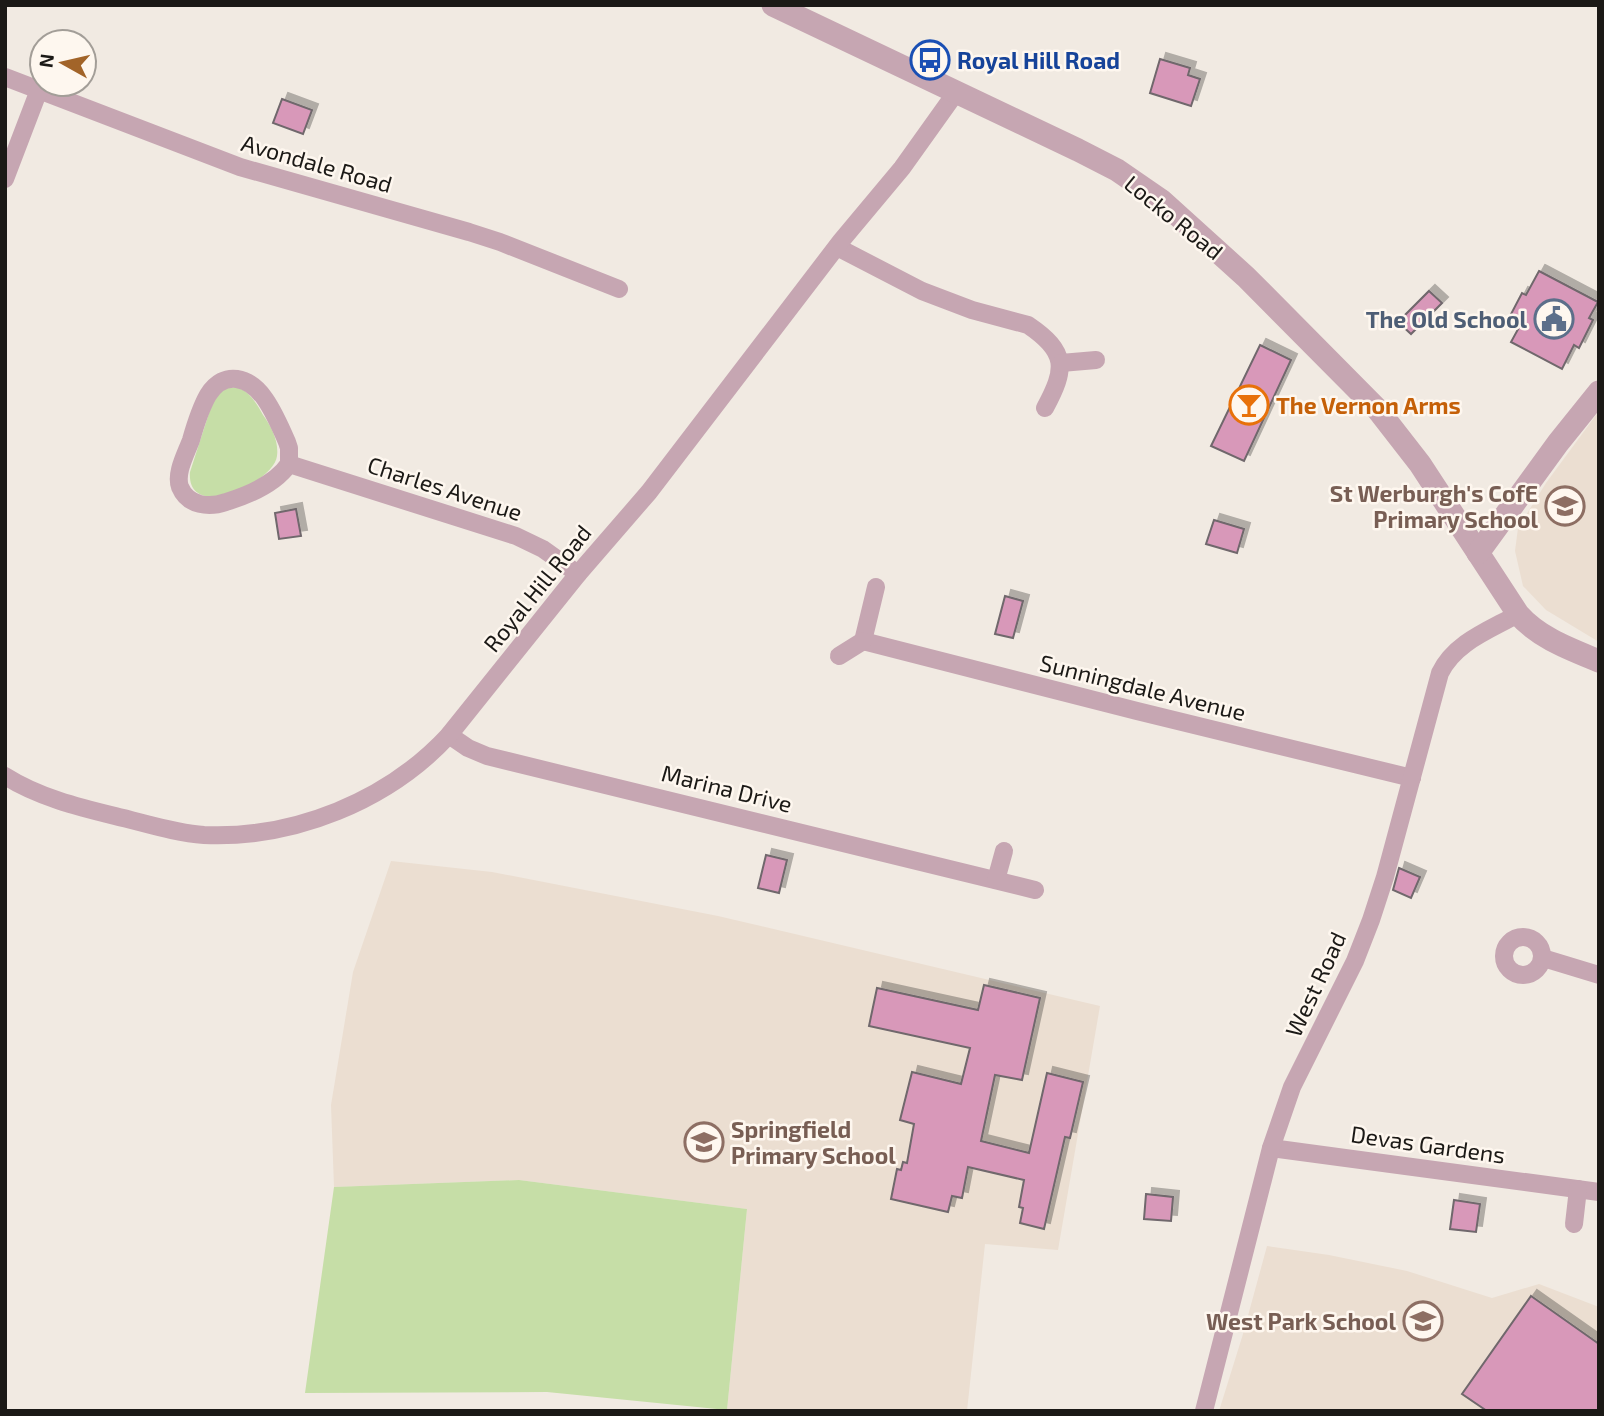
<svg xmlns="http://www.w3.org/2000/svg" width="1604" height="1416" viewBox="0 0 1604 1416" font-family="'Exo 2',sans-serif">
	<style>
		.built { fill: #ebded1 }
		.green { fill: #c6dea7 }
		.building { fill: #d898b9; stroke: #70676c; stroke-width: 2; filter: url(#shadow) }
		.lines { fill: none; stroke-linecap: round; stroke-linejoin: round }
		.minor { stroke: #c6a6b2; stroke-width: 18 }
		.tertiary { stroke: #c6a6b2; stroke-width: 23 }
		.labels { text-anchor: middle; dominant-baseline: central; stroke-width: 5; stroke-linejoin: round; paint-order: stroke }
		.transit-label { font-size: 23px; font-weight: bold; fill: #164399; stroke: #fef7ef; text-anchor: start }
		.street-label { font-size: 23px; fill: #1b1916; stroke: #fef7ef }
		.service-label { font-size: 23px; font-weight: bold; fill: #4e5e75; stroke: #fef7ef; text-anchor: end }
		.food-label { font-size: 23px; font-weight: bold; fill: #c56008; stroke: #fef7ef; text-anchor: start }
		.education-label { font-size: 23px; font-weight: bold; fill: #785e54; stroke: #fef7ef; text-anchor: end }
	</style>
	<defs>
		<filter id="shadow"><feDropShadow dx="6" dy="-6" stdDeviation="0" flood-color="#0004"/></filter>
	</defs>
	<rect width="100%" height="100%" fill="#f1eae2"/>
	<g class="built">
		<path d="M1599,411V642L1546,610L1523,586L1515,551L1518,528L1546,483Z"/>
		<path d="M391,861L492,872L718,916L1100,1006L1058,1250L985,1244L967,1411L727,1410L747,1209L519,1180L334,1187L331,1105L353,972Z"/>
		<path d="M1267,1246L1329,1255L1407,1271L1492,1298L1539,1284L1599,1307V1411H1219L1243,1334Z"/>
	</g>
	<g class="green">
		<path d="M227,388C230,388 234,387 238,388C249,390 258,406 263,415C271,426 279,441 277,456C274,483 186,523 190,472L210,410L217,394Z"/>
		<path d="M519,1180L747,1209L727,1410L547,1392L305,1393L334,1187Z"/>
	</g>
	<g class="building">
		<path d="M1160,59L1190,68L1188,75L1200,79L1191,106L1150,93Z"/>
		<path d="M282,99L312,110L303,134L273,123Z"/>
		<path d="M1539,271L1598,302L1589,318L1593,320L1579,348L1574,345L1562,369L1511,342L1522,322L1510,316L1522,293L1526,295Z"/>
		<path d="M1429,291L1442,303L1411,334L1398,322Z"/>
		<path d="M1260,345L1291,360L1244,461L1211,446Z"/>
		<path d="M296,509L301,536L279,539L275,513Z"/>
		<path d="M1214,520L1244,529L1237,553L1206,544Z"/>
		<path d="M1005,596L1023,601L1013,638L995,634Z"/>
		<path d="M766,855L787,860L779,893L758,888Z"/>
		<path d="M1399,868L1420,877L1411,898L1393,890Z"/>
		<path d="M984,985L1040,998L1022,1080L995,1075L981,1141L1029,1153L1047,1073L1083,1082L1070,1138L1065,1137L1044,1229L1020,1223L1023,1208L1019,1207L1024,1180L968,1167L962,1198L952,1196L948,1212L891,1199L897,1169L901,1170L903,1162L907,1163L914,1124L900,1120L912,1072L961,1084L970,1048L869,1026L877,988L978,1010Z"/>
		<path d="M1146,1194L1173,1197L1171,1221L1144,1219Z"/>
		<path d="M1454,1200L1480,1204L1476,1232L1450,1229Z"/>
		<path d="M1531,1296L1599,1344V1411H1487L1462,1394Z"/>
	</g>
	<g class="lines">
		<g class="minor">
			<path d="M5,77L240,167L469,232L500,242L619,289"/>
			<path d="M5,179L39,90"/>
			<path d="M837,247L922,291L972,310L1028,325C1068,352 1066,369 1045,408"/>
			<path d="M1061,363L1096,360"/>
			<path d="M289,464V448L287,442C281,428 274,412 265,399C250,377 224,369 208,395C200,409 195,426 191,440C186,454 175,473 180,487C188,506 209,508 226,502C249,495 275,484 289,464L516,536L543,549L578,574"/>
			<path d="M876,587L863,641L1137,711L1412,778"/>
			<path d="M839,656L863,641"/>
			<path d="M449,735L468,748L487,756L1035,890"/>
			<path d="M5,776C38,797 78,807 115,816C145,823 174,833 204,835C294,839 388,801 449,735L578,574L649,492L841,241L902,168L957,91"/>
			<path d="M996,880L1004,851"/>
			<circle cx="1523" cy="956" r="19"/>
			<path d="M1543,958L1599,975"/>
			<path d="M1271,1148L1599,1192"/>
			<path d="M1574,1224L1578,1189"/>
			<path d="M1204,1411L1271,1148L1292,1087L1355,961L1371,920L1385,877L1440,673C1455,642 1490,630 1518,614"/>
		</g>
		<g class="tertiary">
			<path d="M773,5L1078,150L1117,170L1162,201L1246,277L1378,410L1420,464L1518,614C1539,638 1570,649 1599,661"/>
			<path d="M1478,553L1558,443L1599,392"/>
		</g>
	</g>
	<defs>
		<g id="bus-ring" transform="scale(2.0125)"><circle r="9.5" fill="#fef7ef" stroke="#1a4fb4" stroke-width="1.5"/><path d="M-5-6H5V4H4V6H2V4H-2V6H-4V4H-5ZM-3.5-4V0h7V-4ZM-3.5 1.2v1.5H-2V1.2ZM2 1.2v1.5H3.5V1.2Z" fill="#1a4fb4"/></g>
		<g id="civic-ring" transform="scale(2.0125)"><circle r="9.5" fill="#fef7ef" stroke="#5c6f8a" stroke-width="1.5"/><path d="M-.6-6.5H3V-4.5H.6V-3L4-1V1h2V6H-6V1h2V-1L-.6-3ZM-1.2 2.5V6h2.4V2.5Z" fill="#5c6f8a"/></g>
		<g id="bar-ring" transform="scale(2.0125)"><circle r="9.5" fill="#fef7ef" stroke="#e8710a" stroke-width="1.5"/><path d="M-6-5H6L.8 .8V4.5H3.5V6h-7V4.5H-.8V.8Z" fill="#e8710a"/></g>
		<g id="school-ring" transform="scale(2.0125)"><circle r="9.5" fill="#fef7ef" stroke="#8d6e63" stroke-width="1.5"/><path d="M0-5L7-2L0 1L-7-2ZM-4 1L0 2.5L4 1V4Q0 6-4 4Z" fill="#8d6e63"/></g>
	</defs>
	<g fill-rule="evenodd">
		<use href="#bus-ring" x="930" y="60"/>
		<use href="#civic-ring" x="1554" y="319"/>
		<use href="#bar-ring" x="1249" y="405"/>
		<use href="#school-ring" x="1565" y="506"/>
		<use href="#school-ring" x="704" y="1142"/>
		<use href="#school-ring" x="1423" y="1321"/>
	</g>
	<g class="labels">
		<g class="transit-label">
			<text x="957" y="60">Royal Hill Road</text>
		</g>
		<g class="street-label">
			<text transform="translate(317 163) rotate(16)">Avondale Road</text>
			<text transform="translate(1174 217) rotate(39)">Locko Road</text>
			<text transform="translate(445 488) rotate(18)">Charles Avenue</text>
			<text transform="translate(537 588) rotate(-51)">Royal Hill Road</text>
			<text transform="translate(1143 687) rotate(14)">Sunningdale Avenue</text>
			<text transform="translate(727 788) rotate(14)">Marina Drive</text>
			<text transform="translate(1315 984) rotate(-65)">West Road</text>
			<text transform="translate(1428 1144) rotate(8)">Devas Gardens</text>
		</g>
		<g class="service-label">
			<text x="1527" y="319">The Old School</text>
		</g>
		<g class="food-label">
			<text x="1276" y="405">The Vernon Arms</text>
		</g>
		<g class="education-label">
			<text x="1538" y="493">St Werburgh's CofE<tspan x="1538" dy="26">Primary School</tspan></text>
			<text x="731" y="1129" text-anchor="start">Springfield<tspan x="731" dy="26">Primary School</tspan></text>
			<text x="1396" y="1321">West Park School</text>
		</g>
	</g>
	<rect width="1604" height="1416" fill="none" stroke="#1b1916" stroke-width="14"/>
	<g transform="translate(63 63) rotate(278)"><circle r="33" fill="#fef7ef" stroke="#a39e98" stroke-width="2"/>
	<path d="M0-5L12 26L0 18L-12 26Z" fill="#a26429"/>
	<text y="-10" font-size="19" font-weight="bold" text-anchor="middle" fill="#1b1916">N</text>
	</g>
</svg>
